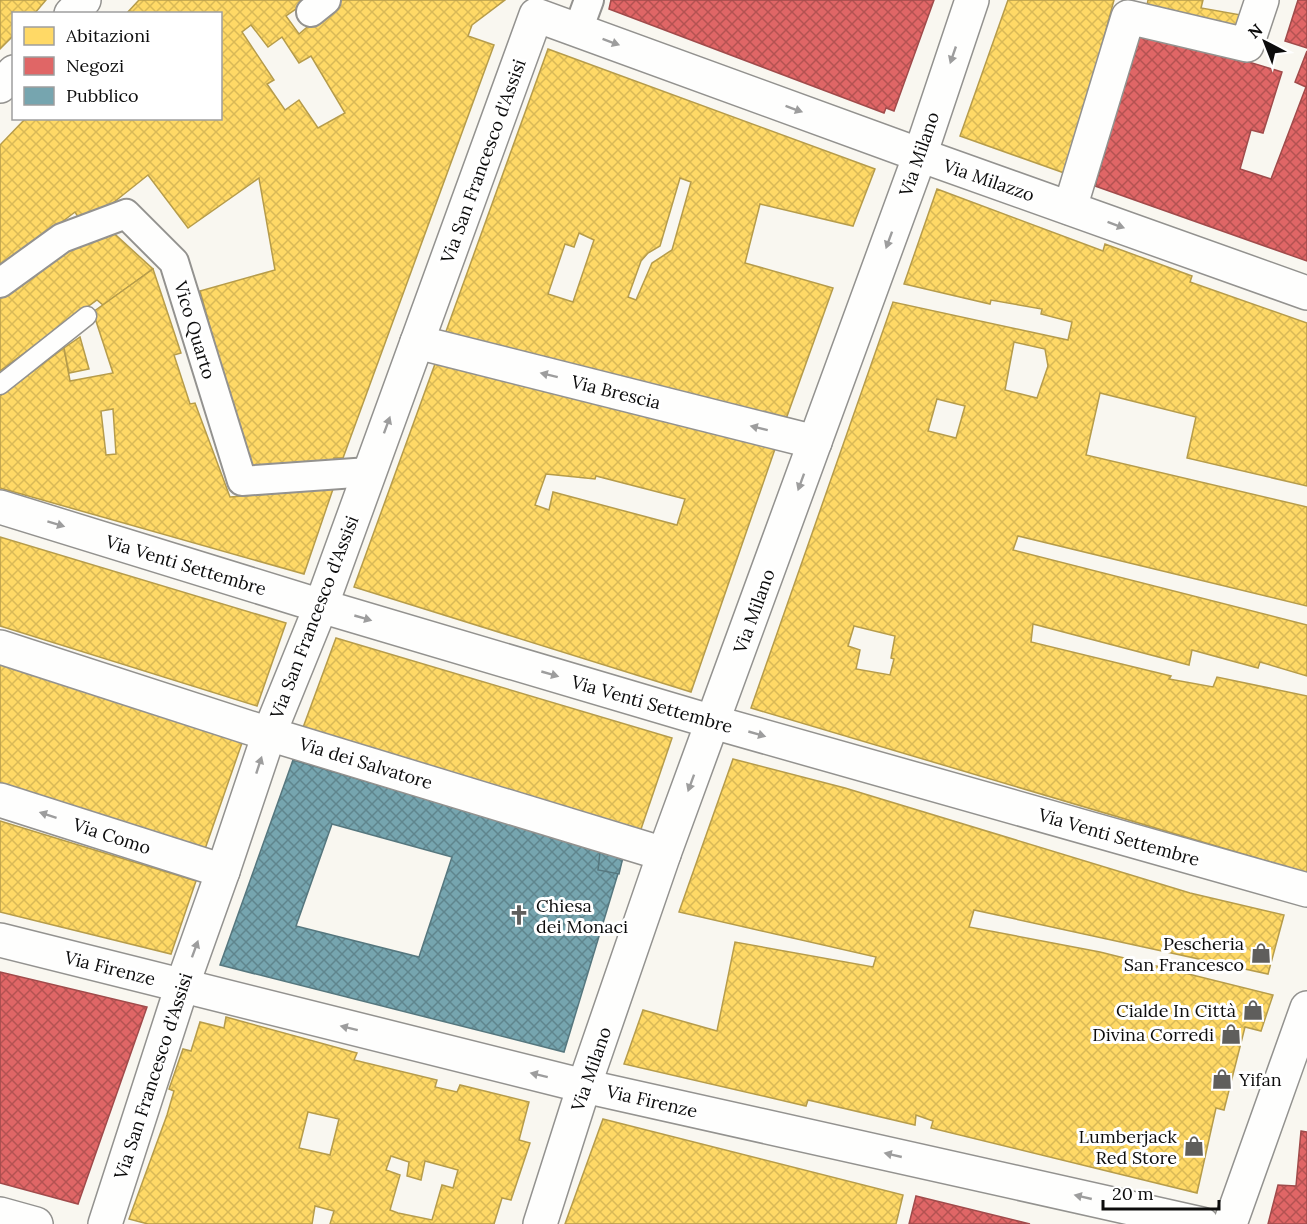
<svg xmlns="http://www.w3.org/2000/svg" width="1307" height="1224" viewBox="0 0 1307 1224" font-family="Lora,serif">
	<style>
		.homes { fill: url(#homes-cross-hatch); stroke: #b69c4b; stroke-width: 1.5; fill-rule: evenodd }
		.shops { fill: url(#shops-cross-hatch); stroke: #a04b4b; stroke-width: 1.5 }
		.public { fill: url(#public-cross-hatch); stroke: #56777e; stroke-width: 1.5; fill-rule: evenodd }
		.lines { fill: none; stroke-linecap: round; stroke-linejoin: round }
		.service-casing { stroke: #93928f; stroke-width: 21 }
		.pedestrian-casing { stroke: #93928f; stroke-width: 32 }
		.minor-casing { stroke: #93928f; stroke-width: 36 }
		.tertiary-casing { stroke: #93928f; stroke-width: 36 }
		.service { stroke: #fefefd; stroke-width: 18 }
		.pedestrian { stroke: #fefefd; stroke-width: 28 }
		.minor { stroke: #fefefd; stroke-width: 33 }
		.tertiary { stroke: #fefefd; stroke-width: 33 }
		.oneway { fill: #9d9d9d }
		.labels { text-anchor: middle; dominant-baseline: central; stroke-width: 6; stroke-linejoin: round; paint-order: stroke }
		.street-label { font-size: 18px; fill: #0c0c0c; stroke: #fff }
		.poi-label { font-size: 18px; fill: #0c0c0c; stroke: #fff; text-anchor: end }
	</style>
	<defs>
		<pattern id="homes-cross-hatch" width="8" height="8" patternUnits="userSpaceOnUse" patternTransform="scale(1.5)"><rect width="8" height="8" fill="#ffd966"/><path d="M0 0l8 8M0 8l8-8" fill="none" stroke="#d9b957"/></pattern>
		<pattern id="shops-cross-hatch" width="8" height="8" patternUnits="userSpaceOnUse" patternTransform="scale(1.5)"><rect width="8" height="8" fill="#e06666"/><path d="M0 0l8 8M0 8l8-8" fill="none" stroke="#b45252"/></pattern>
		<pattern id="public-cross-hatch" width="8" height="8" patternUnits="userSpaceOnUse" patternTransform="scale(1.5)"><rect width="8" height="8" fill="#76a5af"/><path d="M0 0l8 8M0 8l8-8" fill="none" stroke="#5f858d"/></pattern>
	</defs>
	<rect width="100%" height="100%" fill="#f9f7f0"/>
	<g class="homes">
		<path d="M0,0H46L34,14H14V35L0,49Z"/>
		<path d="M139,0H309L286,16L299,34L339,0H505L472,25L468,36L494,45L343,458H334V463L249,468L200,291L275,270L259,178L188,228L148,175L84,226L75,212L0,269V145L26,118H220V14H126ZM251,25L268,47L282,37L299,63L311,56L345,113L318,128L299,100L285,110L267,84L274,80L242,32Z"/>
		<path d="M1008,0H1114L1067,174L960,136Z"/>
		<path d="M1148,0H1203L1201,8L1241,15L1237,30L1146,11Z"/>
		<path d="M548,49L875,169L853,226L760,204L745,263L833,288L786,419L444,337ZM680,178L691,182L672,250L652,263L636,300L628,297L641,261L648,253L660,246ZM579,233L594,240L573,302L548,294L565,244L574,247Z"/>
		<path d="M937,189L1103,251L1105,244L1192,276L1190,282L1307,323V486L1187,458L1196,417L1100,393L1086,455L1307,507V606L1018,536L1013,550L1307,625V676L1260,662L1258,668L1192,650L1189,665L1033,624L1031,642L1171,676L1169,679L1213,687L1217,677L1307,696V873L751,708L893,302L1068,340L1072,322L1041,314L1042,309L991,300L990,304L904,284ZM1014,342L1045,349L1048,366L1037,398L1005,390ZM937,399L965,406L956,438L928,431ZM854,626L895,636L891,658L894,659L890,675L856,669L860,650L848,646Z"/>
		<path d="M106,226L153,269L103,305L97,300L0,371V295Z"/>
		<path d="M153,269L181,353L174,355L190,404L195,403L230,497L333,489L304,574L0,488V396L64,348L70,381L113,373L93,312ZM113,409L116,454L106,455L101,411Z"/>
		<path d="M80,337L89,369L69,373L64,348Z"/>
		<path d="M435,364L776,446L691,692L354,587ZM546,474L595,479L596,476L685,499L677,525L553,492L549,510L535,505Z"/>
		<path d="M0,537L286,623L257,706L0,626Z"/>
		<path d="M336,638L672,738L640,832L301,733Z"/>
		<path d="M0,664L243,740L205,849L0,786Z"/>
		<path d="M733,759L845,788L1190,893L1284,915L1268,974L974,910L969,927L1100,952L1273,995L1261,1031L1245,1027L1224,1110L1216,1108L1197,1193L931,1128L933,1121L916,1115L915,1125L808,1100L806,1106L624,1064L643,1010L717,1031L735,942L873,967L876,957L679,912Z"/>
		<path d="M0,821L196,881L171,954L0,912Z"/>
		<path d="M226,1017L357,1053L354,1060L437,1080L435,1087L457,1092L460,1085L529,1102L519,1140L530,1143L511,1200L502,1198L494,1224H330L334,1211L315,1206L312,1224H148L129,1219L167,1115L174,1091L169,1089L183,1049L191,1051L200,1022L224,1028ZM308,1112L339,1119L330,1155L299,1148ZM391,1156L409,1162L407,1176L421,1180L425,1161L458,1170L453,1188L442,1185L432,1220L398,1213L390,1210L400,1175L386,1170Z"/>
		<path d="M603,1119L903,1195L896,1224H565Z"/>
	</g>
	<g class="shops">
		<path d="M611,0H934L894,111L886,108L884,113L609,9Z"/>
		<path d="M1298,0H1307V48L1285,41Z"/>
		<path d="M1140,29L1282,72L1263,133L1251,130L1240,169L1271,179L1306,87L1295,82L1307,51V261L1095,186Z"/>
		<path d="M0,972L147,1007L78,1204L0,1183Z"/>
		<path d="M1301,1131L1307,1132V1224H1268L1278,1185L1296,1186Z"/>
		<path d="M916,1196L1030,1224H909Z"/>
	</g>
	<g class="public">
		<path d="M293,760L623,857L564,1052L220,965ZM332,824L452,857L419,957L296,926Z"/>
		<path d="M600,852L623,857L619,874L598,870Z"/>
	</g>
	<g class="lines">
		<g class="service-casing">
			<path id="service" d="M0,385L87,316"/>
		</g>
		<g class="pedestrian-casing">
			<g id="pedestrian">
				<path d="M311,12L326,0"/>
				<path d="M578,30L589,0"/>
				<path d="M0,283L62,238L126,214L174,262L242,481L369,472"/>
			</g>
		</g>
		<g class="minor-casing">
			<g id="minor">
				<path d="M71,14L84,0"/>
				<path d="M0,86L14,72"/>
				<path d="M1070,208L1128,17L1247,45L1262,0"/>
				<path d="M417,342L815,442"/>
				<path d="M0,507L321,606L713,722L1307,890"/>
				<path d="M0,647L269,734L664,854"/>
				<path d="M0,800L223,871"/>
				<path d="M0,940L584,1086L1202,1224"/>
				<path d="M0,1214L36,1224"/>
				<path d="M105,1224L182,986L223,871L269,734L321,606L536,15L920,155L1307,293"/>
				<path d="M540,1224L584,1086L664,854L920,155L972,0"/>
			</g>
		</g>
		<g class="tertiary-casing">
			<path id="tertiary" d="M1230,1224L1307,1008"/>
		</g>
		<use href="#service" class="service"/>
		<use href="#pedestrian" class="pedestrian"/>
		<use href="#minor" class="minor"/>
		<use href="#tertiary" class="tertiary"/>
	</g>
	<defs><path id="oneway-solid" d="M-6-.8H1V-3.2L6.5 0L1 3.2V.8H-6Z" transform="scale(1.5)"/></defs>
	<g class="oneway">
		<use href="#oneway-solid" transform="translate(611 42) rotate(20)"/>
		<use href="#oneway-solid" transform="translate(953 55) rotate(109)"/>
		<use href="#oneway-solid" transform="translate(794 109) rotate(20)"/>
		<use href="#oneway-solid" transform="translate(1116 225) rotate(20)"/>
		<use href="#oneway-solid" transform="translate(889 240) rotate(110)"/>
		<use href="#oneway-solid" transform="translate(549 375) rotate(-166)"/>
		<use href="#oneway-solid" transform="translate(387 425) rotate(-70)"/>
		<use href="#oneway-solid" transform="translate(759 428) rotate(-166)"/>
		<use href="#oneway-solid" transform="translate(801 482) rotate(110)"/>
		<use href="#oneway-solid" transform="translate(56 524) rotate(17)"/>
		<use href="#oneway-solid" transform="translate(363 618) rotate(16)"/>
		<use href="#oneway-solid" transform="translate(550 674) rotate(16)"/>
		<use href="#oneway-solid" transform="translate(757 734) rotate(16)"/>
		<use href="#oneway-solid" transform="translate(259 765) rotate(-72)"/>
		<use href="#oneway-solid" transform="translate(691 783) rotate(110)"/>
		<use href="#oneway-solid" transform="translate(48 815) rotate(-162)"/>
		<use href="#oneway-solid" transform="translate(195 949) rotate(-70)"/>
		<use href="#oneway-solid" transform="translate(349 1028) rotate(-166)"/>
		<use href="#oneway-solid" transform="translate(539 1075) rotate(-166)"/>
		<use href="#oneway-solid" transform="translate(893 1155) rotate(-167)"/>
		<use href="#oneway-solid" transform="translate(1083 1197) rotate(-167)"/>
	</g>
	<defs>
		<g id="church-bare" transform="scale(1.62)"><path d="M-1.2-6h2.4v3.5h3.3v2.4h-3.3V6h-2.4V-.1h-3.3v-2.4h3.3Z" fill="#5f5e5c" stroke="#fff" stroke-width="2.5" paint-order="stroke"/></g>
		<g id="shop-bare" transform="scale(1.62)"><path d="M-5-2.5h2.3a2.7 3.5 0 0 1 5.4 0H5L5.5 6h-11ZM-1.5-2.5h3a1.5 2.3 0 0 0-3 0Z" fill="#5f5e5c" stroke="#fff" stroke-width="2.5" paint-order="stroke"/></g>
	</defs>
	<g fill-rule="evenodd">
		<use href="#church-bare" x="519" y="915"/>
		<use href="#shop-bare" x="1261" y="953"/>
		<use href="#shop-bare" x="1253" y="1010"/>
		<use href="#shop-bare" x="1231" y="1034"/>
		<use href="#shop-bare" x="1222" y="1079"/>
		<use href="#shop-bare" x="1194" y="1146"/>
	</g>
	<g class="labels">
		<g class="street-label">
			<text transform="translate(919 154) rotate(-71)">Via Milano</text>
			<text transform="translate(483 161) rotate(-70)">Via San Francesco d'Assisi</text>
			<text transform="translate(989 180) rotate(19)">Via Milazzo</text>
			<text transform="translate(195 330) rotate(73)">Vico Quarto</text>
			<text transform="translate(616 392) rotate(14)">Via Brescia</text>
			<text transform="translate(186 565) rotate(17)">Via Venti Settembre</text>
			<text transform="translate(754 611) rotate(-70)">Via Milano</text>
			<text transform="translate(314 617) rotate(-69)">Via San Francesco d'Assisi</text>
			<text transform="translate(652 704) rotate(16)">Via Venti Settembre</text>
			<text transform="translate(366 763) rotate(17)">Via dei Salvatore</text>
			<text transform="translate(112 836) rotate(18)">Via Como</text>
			<text transform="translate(1119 837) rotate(16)">Via Venti Settembre</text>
			<text transform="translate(110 968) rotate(14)">Via Firenze</text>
			<text transform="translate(591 1069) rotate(-71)">Via Milano</text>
			<text transform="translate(153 1076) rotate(-72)">Via San Francesco d'Assisi</text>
			<text transform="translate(652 1101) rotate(13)">Via Firenze</text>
		</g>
		<g class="poi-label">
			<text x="536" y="905" text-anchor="start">Chiesa<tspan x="536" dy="21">dei Monaci</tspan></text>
			<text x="1244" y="943">Pescheria<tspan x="1244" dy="21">San Francesco</tspan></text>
			<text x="1236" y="1010">Cialde In Città</text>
			<text x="1214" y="1034">Divina Corredi</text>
			<text x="1239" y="1079" text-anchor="start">Yifan</text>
			<text x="1177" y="1136">Lumberjack<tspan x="1177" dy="21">Red Store</tspan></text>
		</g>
	</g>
	<rect x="12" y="12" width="210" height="108" fill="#ffffff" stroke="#9e9e9e" stroke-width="1.5"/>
	<rect x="24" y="27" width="30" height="18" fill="#ffd966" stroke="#9e9e9e" stroke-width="1.5"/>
	<text x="66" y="42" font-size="18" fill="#0c0c0c">Abitazioni</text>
	<rect x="24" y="57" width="30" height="18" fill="#e06666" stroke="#9e9e9e" stroke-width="1.5"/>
	<text x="66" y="72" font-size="18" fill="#0c0c0c">Negozi</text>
	<rect x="24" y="87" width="30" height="18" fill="#76a5af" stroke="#9e9e9e" stroke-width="1.5"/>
	<text x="66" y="102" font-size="18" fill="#0c0c0c">Pubblico</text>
	<g transform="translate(1265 42) rotate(318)" stroke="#ffffff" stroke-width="4.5" paint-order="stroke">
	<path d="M0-4.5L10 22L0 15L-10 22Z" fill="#0c0c0c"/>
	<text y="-9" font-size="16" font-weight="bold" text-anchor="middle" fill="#0c0c0c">N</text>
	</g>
	<path d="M1103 1200v9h116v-9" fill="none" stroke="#0c0c0c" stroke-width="3"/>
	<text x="1112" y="1200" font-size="18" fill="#0c0c0c" stroke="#ffffff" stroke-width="4.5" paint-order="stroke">20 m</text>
</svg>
